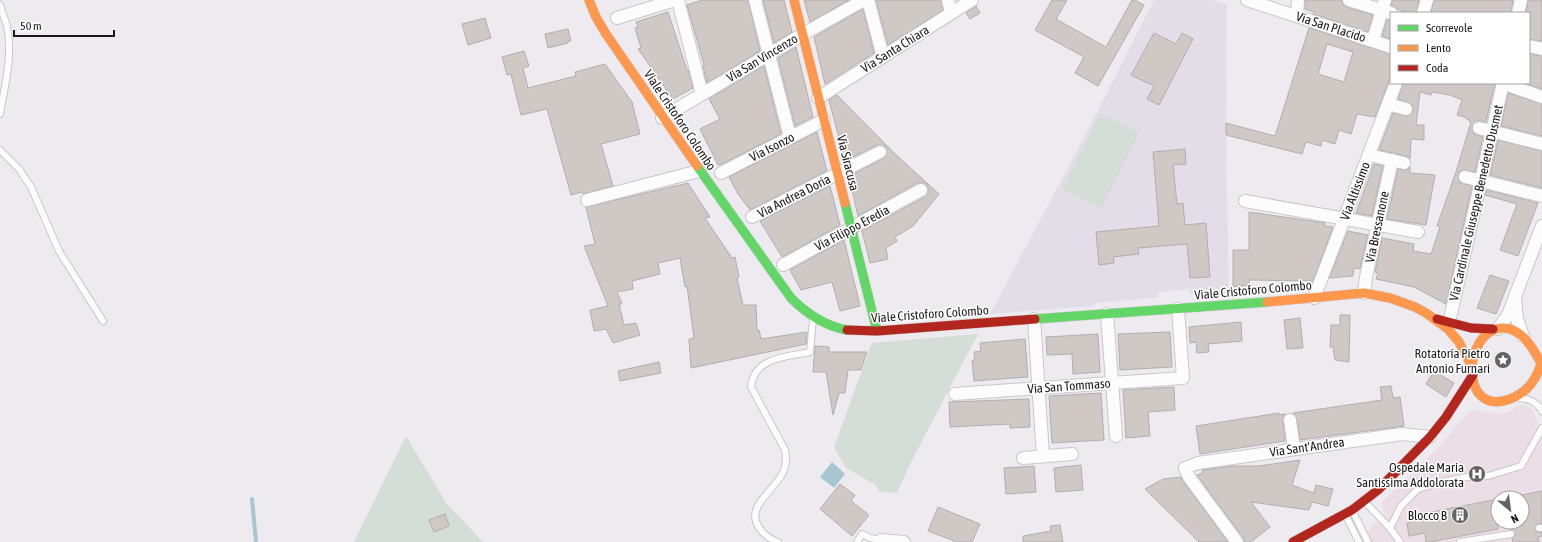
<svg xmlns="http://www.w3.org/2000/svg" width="1542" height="542" viewBox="0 0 1542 542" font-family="'Asap Condensed',sans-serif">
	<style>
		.built { fill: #e3dde7 }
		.medical { fill: #ecdee6; fill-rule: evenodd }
		.green { fill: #d4ddd6 }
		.water { fill: #a7c6cf }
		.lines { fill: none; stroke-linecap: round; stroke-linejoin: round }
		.stream { stroke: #a7c6cf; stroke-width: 4 }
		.building { fill: #cfc8c5; stroke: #b1aeb0; fill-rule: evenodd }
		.lane-casing { stroke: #c9c7cb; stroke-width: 8 }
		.street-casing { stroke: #c9c7cb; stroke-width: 14 }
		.fast-casing { stroke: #c9c7cb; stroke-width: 10 }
		.slow-casing { stroke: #c9c7cb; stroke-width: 10 }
		.jam-casing { stroke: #c9c7cb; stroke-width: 10 }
		.lane { stroke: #fcfcfd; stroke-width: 6 }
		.street { stroke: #fcfcfd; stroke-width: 12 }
		.fast { stroke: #63d668; stroke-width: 9 }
		.slow { stroke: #ff974d; stroke-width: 9 }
		.jam { stroke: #b3261e; stroke-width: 9 }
		.labels { text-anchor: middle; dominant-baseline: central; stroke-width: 3; stroke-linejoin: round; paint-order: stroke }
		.street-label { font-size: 13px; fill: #1a181b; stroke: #fff }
		.poi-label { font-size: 13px; fill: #1a181b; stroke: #fff; text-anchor: end }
	</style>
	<rect width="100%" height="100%" fill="#eeebf0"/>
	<path class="built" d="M1154,0H1212L1227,5L1226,135L1229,292L1191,295L1188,289L1179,290L1160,292L1156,298L1095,303V306L990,314L1088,130Z"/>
	<path class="medical" d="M1520,405H1525L1532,409L1535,415L1538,424L1542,426V542H1364L1361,537L1385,514L1382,508V502L1437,449L1468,413L1475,410L1502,414L1510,411ZM1498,498H1522V522H1498Z"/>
	<g class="green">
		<path d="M1100,113L1139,133L1101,208L1062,188Z"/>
		<path d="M978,334L910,464L897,493L879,491L876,485L846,468L834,447L872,343Z"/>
		<path d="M406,436L447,504L483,542H354Z"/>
	</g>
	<path class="water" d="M832,462L845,474L834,488L820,477Z"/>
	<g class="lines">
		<path class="stream" d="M252,499L256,542"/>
	</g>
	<g class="building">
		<path d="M702,0H748L760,51L707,83L703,66L704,65L687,5Z"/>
		<path d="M763,0H784L792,32L774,43Z"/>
		<path d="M804,0H849L810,22Z"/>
		<path d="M876,0H941L943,10L888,45Z"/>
		<path d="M1052,0H1067L1056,19L1106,47L1132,0H1135L1144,5L1098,86L1075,73L1084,57L1035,30Z"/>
		<path d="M1305,0H1342L1343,5L1346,7L1373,15L1368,32L1313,14L1314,12L1305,9Z"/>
		<path d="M1392,0H1419L1416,13H1408L1397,9L1391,5Z"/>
		<path d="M1434,0H1513L1511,13H1431Z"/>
		<path d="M1528,0H1542V41L1529,39V13H1526Z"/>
		<path d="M976,6L980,13L970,19L966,13Z"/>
		<path d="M863,9L874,53L825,84L814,37Z"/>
		<path d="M668,12L687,70H688L693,88L673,99L638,49L641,48L635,28L638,27L636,22Z"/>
		<path d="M485,18L491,38L468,45L462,24Z"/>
		<path d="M1387,20H1391V39L1382,36Z"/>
		<path d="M1309,28L1391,54V75L1375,117L1357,114L1351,134L1339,130L1335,144L1322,140L1321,146L1306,142L1302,154L1226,135V123L1275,136ZM1327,44L1353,52L1344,82L1318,74Z"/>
		<path d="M568,29L571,41H568V43L548,48L545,34Z"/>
		<path d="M1154,33L1176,44L1182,33L1193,39L1159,105L1147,99L1154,86L1131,75Z"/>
		<path d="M796,47L813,117L795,126L778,58Z"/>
		<path d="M524,51L529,66L523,68L528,88L576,76L575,72L605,64L632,102L640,134L601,144L613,186L583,194L582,192L571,195L547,109L521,115L511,74L507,75L502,57Z"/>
		<path d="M1529,54L1542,56V89L1525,83H1529Z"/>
		<path d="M764,66L781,134L722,164L718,165L700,129L720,119L709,99Z"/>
		<path d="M1403,83H1495L1486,122L1477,121L1472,127L1474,134L1483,137L1475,172L1463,170L1459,172L1458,176L1460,183L1472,186L1446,304L1414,287L1376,279L1378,273L1375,272L1382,238L1414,244L1413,251L1431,254L1440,227L1437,226L1456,172L1471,122L1464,117L1457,115L1462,100L1450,95L1432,92L1431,95L1420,92L1416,125H1424V140L1411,139L1410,159L1406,156L1379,150L1393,113L1407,116L1413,111V107L1411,104L1398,99Z"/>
		<path d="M1508,93L1542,104V136L1501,126Z"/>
		<path d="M837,95L893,152L939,194L913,226L895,237L897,241L886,248L888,259L870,263L862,231L925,197L928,194V187L925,183H917L858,216L849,176L883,159L887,152L884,146L877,145L845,161L829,100Z"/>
		<path d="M817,132L827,171L750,210L738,194L729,177Z"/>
		<path d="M1498,140L1542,151V188L1490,175Z"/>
		<path d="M1185,149L1186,164L1173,165L1177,204L1183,203L1185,225L1206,223L1210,277L1190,278L1187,244L1138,248L1139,254L1113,257L1114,263L1099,265L1096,232L1159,226L1153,152Z"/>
		<path d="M1374,164L1383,166L1372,216L1356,213Z"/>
		<path d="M1410,167V173L1435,175L1426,225L1387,219L1398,169L1406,170Z"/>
		<path d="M688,183L710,217L705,218L732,258L735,257L739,277L737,278L743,305H756L757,330H759L761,339L807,332L806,344L691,368L689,339L694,338L687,286L685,287L680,258L658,263L660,274L632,281L633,289L617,292L622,304H619L624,325L636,323L640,335L613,343L606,329L594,331L590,310L608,306L584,246L595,244L586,207Z"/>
		<path d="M830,186L840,225L782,257L760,221Z"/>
		<path d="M1487,190L1538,203L1518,256L1500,250L1517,204L1485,195Z"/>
		<path d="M1249,212L1325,223V226L1333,227L1313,281L1249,280V285L1233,287V250H1249Z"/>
		<path d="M1348,231L1368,235L1360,269L1354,268L1353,276L1329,278Z"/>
		<path d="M844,240L860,306L840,311L832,282L801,290L790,270Z"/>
		<path d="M1490,275L1509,281L1496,314L1477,308Z"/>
		<path d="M1340,315H1350L1349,362L1335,360L1333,347H1330L1331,325H1340Z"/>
		<path d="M1300,318L1303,348L1287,349L1284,320Z"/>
		<path d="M1241,322L1242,341L1208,344L1209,352L1197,353L1196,342L1190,343L1189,327Z"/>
		<path d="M1170,332L1172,367L1120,370L1118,334Z"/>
		<path d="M1098,334L1100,372L1073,374L1072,354L1047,355L1046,337Z"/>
		<path d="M1025,339L1028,377L974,381L972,360H975L974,352L981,351L980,343Z"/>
		<path d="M815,346L829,347V352H867L861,370H848L845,393H839L833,415L826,372H813Z"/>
		<path d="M659,362L661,373L620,381L618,371Z"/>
		<path d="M1434,371L1454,383L1446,397L1426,384Z"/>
		<path d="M1391,386L1393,398L1400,397L1404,426L1300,440L1297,419L1293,413L1382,400L1380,387Z"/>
		<path d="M1174,387L1175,410L1148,412L1150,436L1126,438L1123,390Z"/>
		<path d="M1101,393L1104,440L1052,443L1049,396Z"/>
		<path d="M1029,399L1030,427L1010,428V424L950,427L949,402Z"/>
		<path d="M1279,413V415L1285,414L1283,421L1285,441L1200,454L1196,426Z"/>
		<path d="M1300,460L1292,485L1314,493L1316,485L1333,489L1328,506L1312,502L1309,510L1251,502L1270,527L1251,542H1244L1243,538L1197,475L1203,473L1202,470L1233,466H1259Z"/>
		<path d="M1081,465L1083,490L1056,492L1054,468Z"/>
		<path d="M1034,466L1036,492L1006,494L1004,468Z"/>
		<path d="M1181,477L1183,481L1228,542H1199L1145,489L1163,479Z"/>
		<path d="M840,484L855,495L851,501L869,515L852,536L820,509Z"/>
		<path d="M1542,491V524H1537L1535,528L1536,532H1542V536L1538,537L1539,542H1513L1512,538L1515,536V533L1511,530L1509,522H1522V495Z"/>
		<path d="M1498,499V529L1430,542H1426L1425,533L1409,536L1407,523L1411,522L1410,519L1421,517V514Z"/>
		<path d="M938,507L980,524L972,542H957L928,531Z"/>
		<path d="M445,514L449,526L434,532L429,520Z"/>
		<path d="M1060,525L1063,542H1023V536L1051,531L1050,526Z"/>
	</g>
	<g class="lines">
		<g class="lane-casing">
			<g id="lane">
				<path d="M0,5C2,12 5,19 7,26C13,55 5,85 0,114"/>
				<path d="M0,150L19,169L31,187L59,251L103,321"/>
				<path d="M1520,398C1530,399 1537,402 1542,411"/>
				<path d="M1366,503L1390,528L1400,542"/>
				<path d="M1353,512L1368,542"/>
				<path d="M1346,516L1359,542"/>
				<path d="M1390,528L1401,506L1418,489L1434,484L1466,477L1488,476L1521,466L1542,428"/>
				<path d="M1539,528H1542"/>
				<path d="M778,542C764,537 749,522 758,506C769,486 791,477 785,450L751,387C754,357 786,357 810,352L813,319"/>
				<path d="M857,542L862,534L870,538L881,540"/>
				<path d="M1460,542L1511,534"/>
			</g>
		</g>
		<g class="street-casing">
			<g id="street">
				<path d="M678,0L702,94"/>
				<path d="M755,0L790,137"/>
				<path d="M868,0L883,57"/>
				<path d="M948,0L951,13"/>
				<path d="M1247,0L1391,47"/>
				<path d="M1349,0L1391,13"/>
				<path d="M1423,13L1427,0"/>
				<path d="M1518,13L1521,0"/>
				<path d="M1297,16L1298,0"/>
				<path d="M617,18L675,0"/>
				<path d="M1373,40L1385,0"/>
				<path d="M1529,46L1542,49"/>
				<path d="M1502,83L1542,97"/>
				<path d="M818,98L972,0"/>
				<path d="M1388,104L1406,109"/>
				<path d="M662,118L803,34L864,0"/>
				<path d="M1479,128L1542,144"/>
				<path d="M1369,155L1404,163"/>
				<path d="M721,173L824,120"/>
				<path d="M1465,177L1542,196"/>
				<path d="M587,200L699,171"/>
				<path d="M1245,201L1418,232"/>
				<path d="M752,217L880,152"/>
				<path d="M783,265L921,190"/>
				<path d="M1364,293L1366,277L1392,160"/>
				<path d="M1314,298L1396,83"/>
				<path d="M1515,298L1517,319L1523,336"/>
				<path d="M1107,314L1116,436"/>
				<path d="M1034,319L1043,456"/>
				<path d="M1449,323L1503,83"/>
				<path d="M1498,329L1508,315L1542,226"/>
				<path d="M955,394L1183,378L1178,309"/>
				<path d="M1290,420L1294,448"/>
				<path d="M1023,458L1072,454"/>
				<path d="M881,540L904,542"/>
				<path d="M1237,542L1189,477L1185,468L1198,463L1402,434L1430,437"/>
			</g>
		</g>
		<g class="fast-casing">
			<g id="fast">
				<path d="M697,166L791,298C807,314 824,326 847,330"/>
				<path d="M845,203L877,331"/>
				<path d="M1035,319L1267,302"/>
			</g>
		</g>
		<g class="slow-casing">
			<g id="slow">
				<path d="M589,0L596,17L606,34L697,166"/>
				<path d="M794,0L845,203"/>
				<path d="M1267,302L1364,293L1390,298L1415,307L1426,313L1448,329L1459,342L1473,369"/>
				<path d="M1541,364C1536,380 1527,393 1510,399C1459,418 1462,331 1502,328C1522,327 1534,350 1542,365"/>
			</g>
		</g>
		<g class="jam-casing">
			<g id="jam">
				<path d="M1437,319L1471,328L1493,329"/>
				<path d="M847,330L877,331L1035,319"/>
				<path d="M1293,542L1352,510L1378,490L1430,437L1446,417L1473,375"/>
			</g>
		</g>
		<use href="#lane" class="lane"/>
		<use href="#street" class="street"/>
		<use href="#fast" class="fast"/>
		<use href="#slow" class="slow"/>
		<use href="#jam" class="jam"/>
	</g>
	<defs>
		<g id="sight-disc" transform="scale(0.9)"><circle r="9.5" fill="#646266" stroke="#fff"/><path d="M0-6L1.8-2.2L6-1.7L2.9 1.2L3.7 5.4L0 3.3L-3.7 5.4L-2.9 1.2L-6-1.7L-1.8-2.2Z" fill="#fff"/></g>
		<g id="hospital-disc" transform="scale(0.9)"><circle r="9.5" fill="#646266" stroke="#fff"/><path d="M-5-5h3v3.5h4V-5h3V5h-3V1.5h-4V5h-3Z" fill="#fff"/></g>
		<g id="building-disc" transform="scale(0.9)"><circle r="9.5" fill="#646266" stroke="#fff"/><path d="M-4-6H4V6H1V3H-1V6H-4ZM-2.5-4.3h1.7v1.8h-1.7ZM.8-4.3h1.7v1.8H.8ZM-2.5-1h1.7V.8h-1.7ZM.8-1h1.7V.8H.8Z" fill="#fff"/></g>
	</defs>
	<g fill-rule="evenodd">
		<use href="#sight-disc" x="1503" y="360"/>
		<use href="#hospital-disc" x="1477" y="474"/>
		<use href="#building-disc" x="1460" y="515"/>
	</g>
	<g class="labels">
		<g class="street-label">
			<text transform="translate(1331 27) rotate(18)">Via San Placido</text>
			<text transform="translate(895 49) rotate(-32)">Via Santa Chiara</text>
			<text transform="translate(762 58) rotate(-31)">Via San Vincenzo</text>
			<text transform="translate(680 120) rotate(56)">Viale Cristoforo Colombo</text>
			<text transform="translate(772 147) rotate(-27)">Via Isonzo</text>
			<text transform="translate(848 163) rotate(76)">Via Siracusa</text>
			<text transform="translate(1355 191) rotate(-69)">Via Altissimo</text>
			<text transform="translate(794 196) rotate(-27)">Via Andrea Doria</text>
			<text transform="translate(1476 203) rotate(-77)">Via Cardinale Giuseppe Benedetto Dusmet</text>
			<text transform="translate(1377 227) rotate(-78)">Via Bressanone</text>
			<text transform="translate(852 228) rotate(-28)">Via Filippo Eredia</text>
			<text transform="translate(1253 290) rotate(-5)">Viale Cristoforo Colombo</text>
			<text transform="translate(930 314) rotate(-4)">Viale Cristoforo Colombo</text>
			<text transform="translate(1069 386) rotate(-4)">Via San Tommaso</text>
			<text transform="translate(1307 447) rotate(-8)">Via Sant'Andrea</text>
		</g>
		<g class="poi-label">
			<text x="1490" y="353">Rotatoria Pietro<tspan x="1490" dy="15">Antonio Furnari</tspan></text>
			<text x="1464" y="467">Ospedale Maria<tspan x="1464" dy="15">Santissima Addolorata</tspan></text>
			<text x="1447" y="515">Blocco B</text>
		</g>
	</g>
	<rect x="1390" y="12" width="140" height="72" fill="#ffffff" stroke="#a3a3a4"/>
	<rect x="1398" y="25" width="20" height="6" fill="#63d668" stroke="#a3a3a4"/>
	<text x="1426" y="32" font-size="12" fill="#1a181b">Scorrevole</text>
	<rect x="1398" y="45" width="20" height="6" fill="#ff974d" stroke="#a3a3a4"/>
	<text x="1426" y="52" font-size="12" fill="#1a181b">Lento</text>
	<rect x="1398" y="65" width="20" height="6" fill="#b3261e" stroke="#a3a3a4"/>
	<text x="1426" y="72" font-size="12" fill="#1a181b">Coda</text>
	<g transform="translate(1510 510) rotate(151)"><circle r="19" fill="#ffffff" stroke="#a3a3a4"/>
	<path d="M0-3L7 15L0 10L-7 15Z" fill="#646266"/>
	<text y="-6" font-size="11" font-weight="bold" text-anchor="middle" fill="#1a181b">N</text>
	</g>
	<path d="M14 30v6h100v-6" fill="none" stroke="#1a181b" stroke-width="2"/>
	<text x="20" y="30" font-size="12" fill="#1a181b" stroke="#ffffff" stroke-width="3" paint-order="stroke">50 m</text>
</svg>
